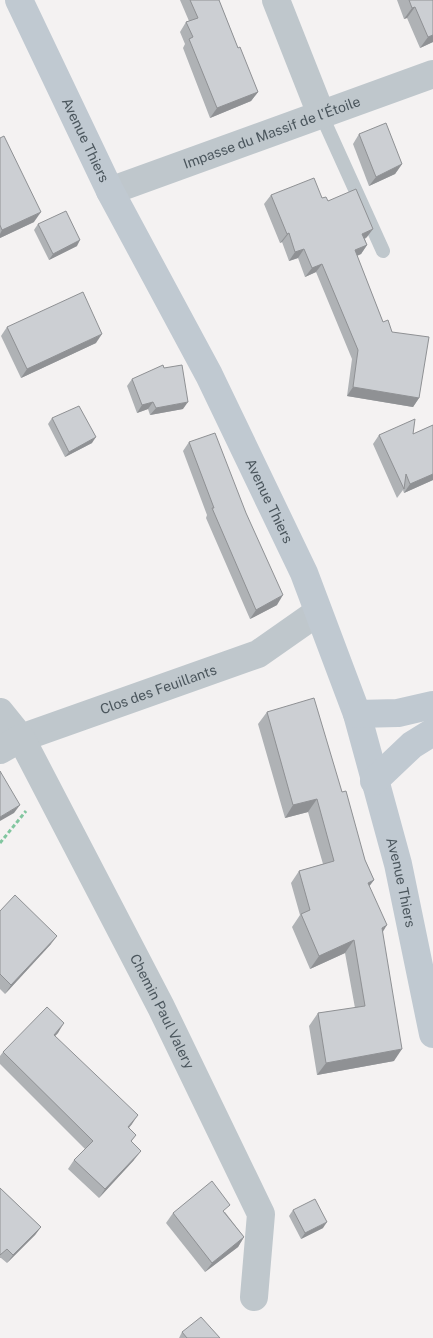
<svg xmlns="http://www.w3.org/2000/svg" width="433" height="1338" viewBox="0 0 433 1338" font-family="'Public Sans',sans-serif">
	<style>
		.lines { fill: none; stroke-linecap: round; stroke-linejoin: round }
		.path { stroke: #81c69f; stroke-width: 3; stroke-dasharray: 4 2.5; stroke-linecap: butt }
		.lane { stroke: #bfc7cc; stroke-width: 14 }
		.street { stroke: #bfc7cc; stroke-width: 28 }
		.secondary { stroke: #c0c9d1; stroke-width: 28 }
		.wall { fill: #afb2b5 }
		.shaded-wall { fill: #8f9194 }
		.building { fill: #cccfd3; stroke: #8f9194 }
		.labels { text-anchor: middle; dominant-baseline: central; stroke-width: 5; stroke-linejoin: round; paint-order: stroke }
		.street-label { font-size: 14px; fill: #4b565d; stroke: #fff }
	</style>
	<rect width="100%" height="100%" fill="#f4f2f2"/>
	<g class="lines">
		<path class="path" d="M0,843L26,811"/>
		<path class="lane" d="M321,114L383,251"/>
		<g class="street">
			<path d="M276,0L321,114"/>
			<path id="s1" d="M110,191L433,74"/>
			<path id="s2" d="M0,712L21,738L258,654L318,612"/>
			<path id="s3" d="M0,750L21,738L161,1007L261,1214L254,1297"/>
		</g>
		<g class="secondary">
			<path id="s4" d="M19,0L110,191L209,375L304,573L357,714L398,864L433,1034"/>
			<path d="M357,714L398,713L433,705"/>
			<path d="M374,781L412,745L433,732"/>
		</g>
	</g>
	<g class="wall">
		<path d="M180,0H219L238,48L258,92L251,101L210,118L183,48L185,44L180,32L186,22L189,21Z"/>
		<path d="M397,0H433V42L420,48L407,18L404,19Z"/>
		<path d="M359,134L402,164L395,174L369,186L353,144Z"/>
		<path d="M0,138L34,222L0,238Z"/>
		<path d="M271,195L322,198L328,201L367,237L365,239L367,245L361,254L357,256L383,322L392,332L419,398L413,407L347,396L352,359L316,272L305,277L298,258L289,261L282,242L280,243L264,204Z"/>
		<path d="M38,224L77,246L49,260L34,230Z"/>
		<path d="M7,327L96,343L21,378L1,336Z"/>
		<path d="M132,379L183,409L150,415L148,409L137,413L127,386Z"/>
		<path d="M52,418L92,443L65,457L48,424Z"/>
		<path d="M433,425V480L404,493L403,490L397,498L373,444L379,435L413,434Z"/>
		<path d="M189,442L277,605L250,619L206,518L207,515L183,451Z"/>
		<path d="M267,712L342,792L365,860L374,880L369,886L382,932L394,1061L317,1075L309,1026L318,1013L355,1008L345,953L310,969L292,927L300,915L291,883L299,871L323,864L308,812L285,818L258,724Z"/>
		<path d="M0,911L51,944L5,994L0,989Z"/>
		<path d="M58,1033L55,1036L132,1124L129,1128L136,1135L131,1142L134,1160L99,1198L68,1169L74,1160L85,1149L0,1064V1056L3,1052Z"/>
		<path d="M0,1188L41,1227L35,1235L7,1263L1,1258H0Z"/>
		<path d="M293,1210L323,1228L301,1239L289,1216Z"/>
		<path d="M225,1212L244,1237L238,1247L205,1272L166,1223L173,1213Z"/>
		<path d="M182,1332L220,1338H179Z"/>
	</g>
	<g class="shaded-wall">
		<path d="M415,7L407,18L404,19L412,8Z"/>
		<path d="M433,35V42L420,48L428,37Z"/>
		<path d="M258,92L251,101L210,118L217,108Z"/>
		<path d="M402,164L395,174L369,186L376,177Z"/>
		<path d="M41,212L34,222L0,238V234L2,230Z"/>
		<path d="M373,229L367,237L356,243L362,234Z"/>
		<path d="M289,233L282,242L280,243L287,234Z"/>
		<path d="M80,240L77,246L49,260L53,254Z"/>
		<path d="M367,245L361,254L349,259L355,250Z"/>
		<path d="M304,249L298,258L289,261L295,252Z"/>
		<path d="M322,264L316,272L305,277L312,268Z"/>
		<path d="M102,334L96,343L21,378L27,369Z"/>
		<path d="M353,387L419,398L413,407L347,396Z"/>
		<path d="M153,402L148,409L137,413L142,405Z"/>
		<path d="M188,402L183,409L150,415L156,408Z"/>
		<path d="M96,437L92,443L65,457L69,452Z"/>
		<path d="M433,474V480L404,493L410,484Z"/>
		<path d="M283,595L277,605L250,619L256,610Z"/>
		<path d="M317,799L308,812L285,818L293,805Z"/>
		<path d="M20,805L14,813L0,821V817Z"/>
		<path d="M374,880L365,892L368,883Z"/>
		<path d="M387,925L379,938L382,928Z"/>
		<path d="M57,936L51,944L5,994L11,985Z"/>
		<path d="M354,940L345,953L310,969L319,956Z"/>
		<path d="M64,1023L58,1033L47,1044L54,1035Z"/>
		<path d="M402,1049L394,1061L317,1075L326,1063Z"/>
		<path d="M138,1115L132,1124L121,1136L128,1127Z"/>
		<path d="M141,1151L134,1160L99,1198L105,1189Z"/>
		<path d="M327,1222L323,1228L301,1239L305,1233Z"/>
		<path d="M41,1227L35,1235L7,1263L13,1255Z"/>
		<path d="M244,1237L238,1247L205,1272L212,1263Z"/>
	</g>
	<g class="building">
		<path d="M190,0H219L238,48L240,47L258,92L217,108L189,39L193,37L186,22L198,18Z"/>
		<path d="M409,0H433V35L428,37L415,7L412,8Z"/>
		<path d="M386,123L402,164L376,177L359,134Z"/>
		<path d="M4,136L41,212L2,230L0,225V138Z"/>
		<path d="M314,178L322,198L326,197L328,201L356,189L373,229L362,234L367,245L355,250L383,322L388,320L392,332L429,337L419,398L353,387L358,350L322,264L312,268L304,249L295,252L289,233L287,234L271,195Z"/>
		<path d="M66,211L80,240L53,254L38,224Z"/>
		<path d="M83,292L102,334L27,369L7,327Z"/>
		<path d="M163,365L164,368L182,365L188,402L156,408L153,402L142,405L132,379Z"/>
		<path d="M79,406L96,437L69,452L52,418Z"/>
		<path d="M415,419L413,434L433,425V474L410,484L406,474L404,489L379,435Z"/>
		<path d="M215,433L246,513L283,595L256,610L212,508H214L189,442Z"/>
		<path d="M314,698L342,792L346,791L365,860L374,880L368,883L387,925L382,928L402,1049L326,1063L318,1013L365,1006L354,940L319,956L301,914L310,910L299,871L334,861L317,799L293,805L267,712Z"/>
		<path d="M0,771L20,805L0,817Z"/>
		<path d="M15,895L57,936L11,985L0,974V911Z"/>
		<path d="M47,1007L64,1023L54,1035L138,1115L128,1127L136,1135L131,1141L141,1151L105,1189L74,1160L93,1141L3,1052Z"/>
		<path d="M212,1181L230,1205L223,1211L244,1237L212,1263L173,1213Z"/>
		<path d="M0,1188L41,1227L13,1255L7,1249L0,1255Z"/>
		<path d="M315,1199L327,1222L305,1233L293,1210Z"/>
		<path d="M201,1317L220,1338H187L182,1332Z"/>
	</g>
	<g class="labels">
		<g class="street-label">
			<text stroke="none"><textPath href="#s1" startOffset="172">Impasse du Massif de l'Étoile</textPath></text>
			<text stroke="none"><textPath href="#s4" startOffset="155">Avenue Thiers</textPath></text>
			<text stroke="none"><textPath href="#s4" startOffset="560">Avenue Thiers</textPath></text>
			<text stroke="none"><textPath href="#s2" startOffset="179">Clos des Feuillants</textPath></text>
			<text stroke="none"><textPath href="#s4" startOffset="965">Avenue Thiers</textPath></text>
			<text stroke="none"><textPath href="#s3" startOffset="332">Chemin Paul Valery</textPath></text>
		</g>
	</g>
</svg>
